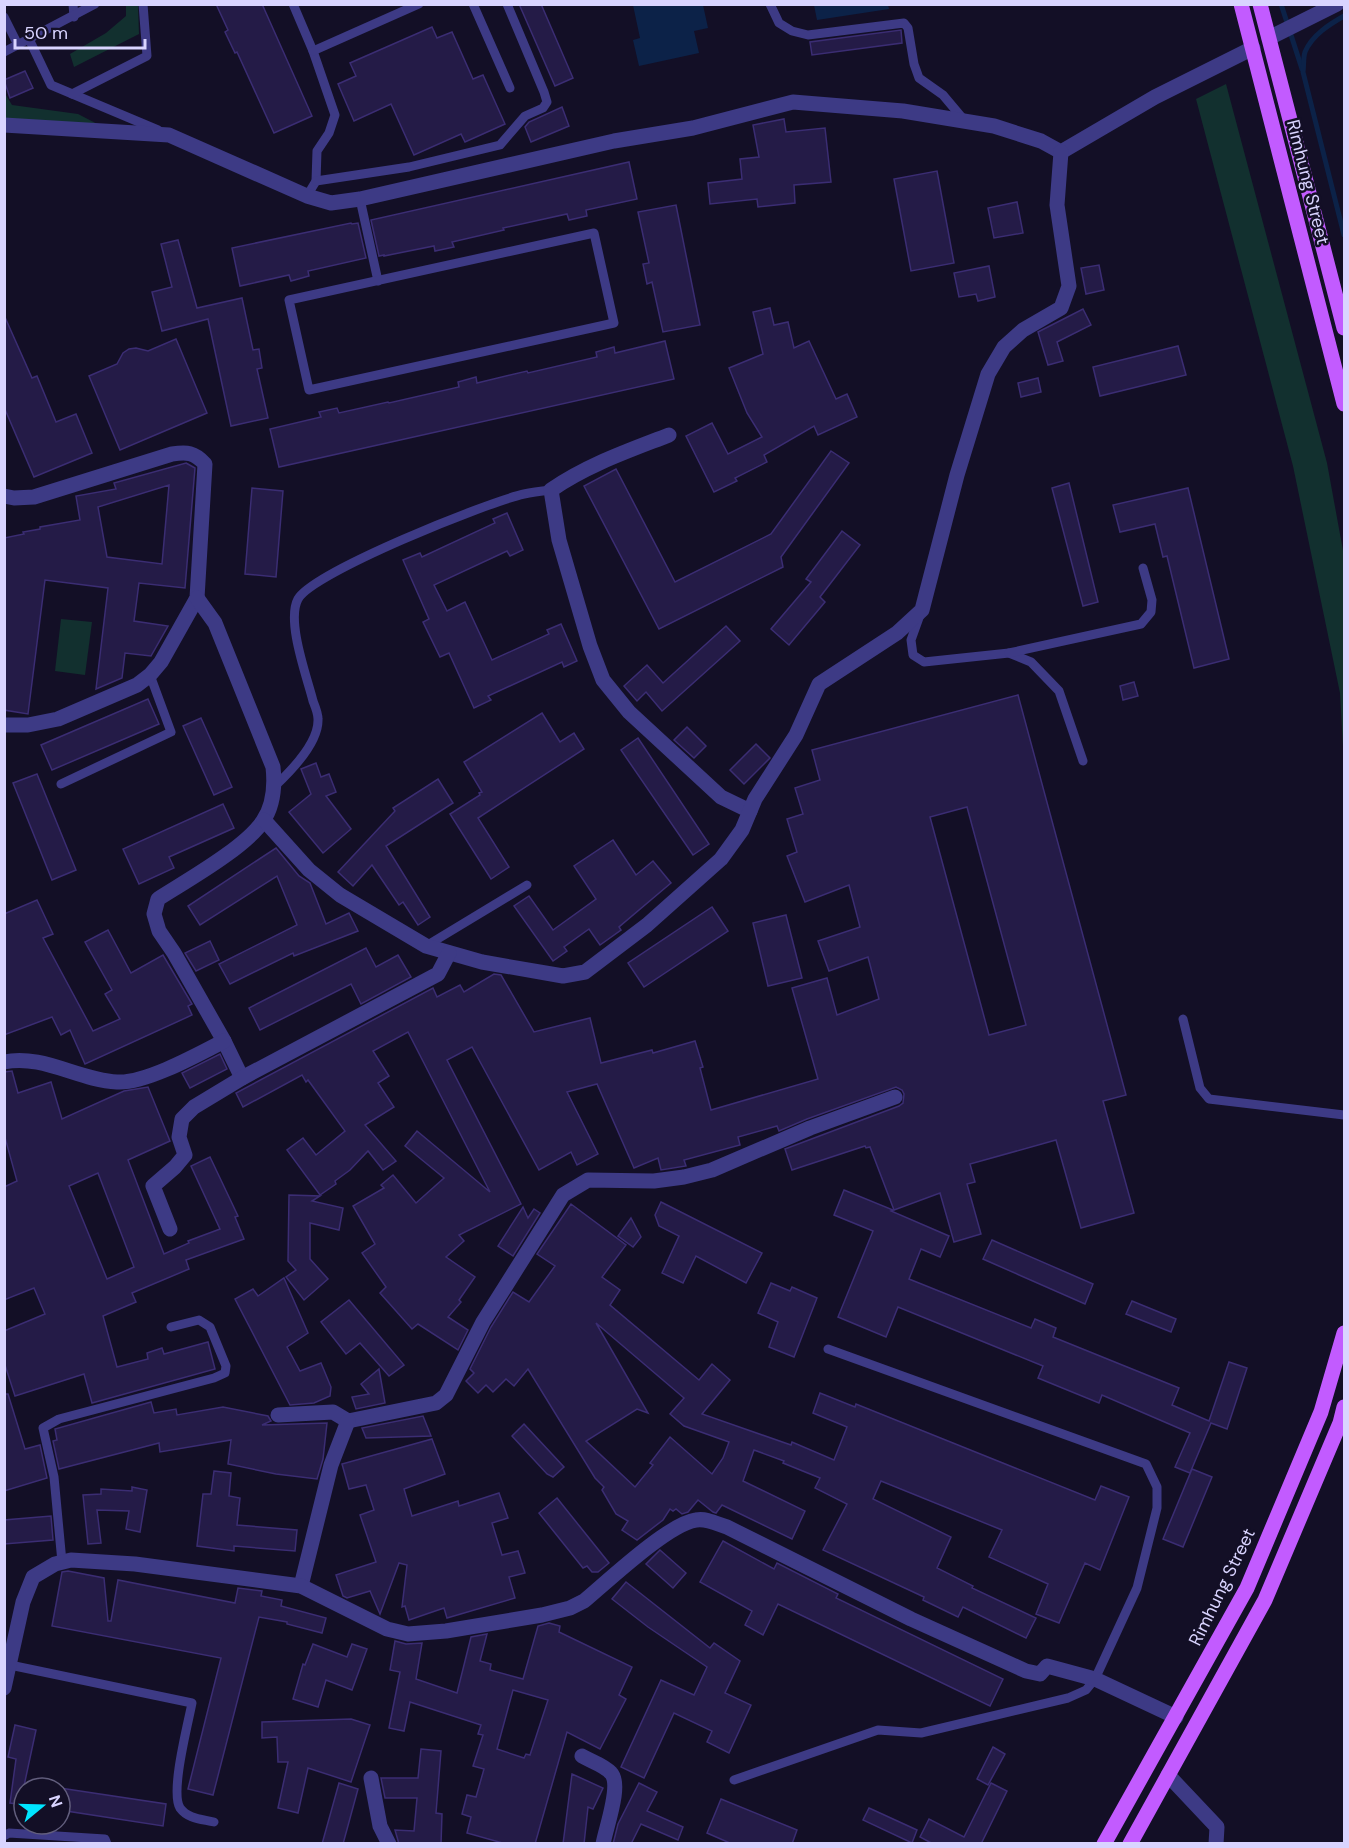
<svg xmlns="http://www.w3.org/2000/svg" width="1349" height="1848" viewBox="0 0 1349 1848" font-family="'DM Sans',sans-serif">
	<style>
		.green { fill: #12302f }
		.water { fill: #0c2248 }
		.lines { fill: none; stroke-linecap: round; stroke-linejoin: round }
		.stream { stroke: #0c2248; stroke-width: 5 }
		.building { fill: #241b47; stroke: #3b2d73; stroke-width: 1.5; fill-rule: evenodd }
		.service { stroke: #3d3a85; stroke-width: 9 }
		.minor { stroke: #3d3a85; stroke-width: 15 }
		.tertiary { stroke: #3d3a85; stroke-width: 15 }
		.primary { stroke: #c25bff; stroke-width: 15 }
		.labels { text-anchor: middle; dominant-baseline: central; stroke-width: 5; stroke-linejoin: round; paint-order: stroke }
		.street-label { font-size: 18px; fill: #d9d4ff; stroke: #130f26 }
	</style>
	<rect width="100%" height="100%" fill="#130f26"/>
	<g class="green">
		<path d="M126,5H138L139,34L74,67L70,54L106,33L126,16Z"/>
		<path d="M1226,84L1327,463L1344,556V765L1340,693L1293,466L1196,99Z"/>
		<path d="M4,92L12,105L78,114L109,130L5,126Z"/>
		<path d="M61,619L92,622L85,675L55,671Z"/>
	</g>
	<g class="water">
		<path d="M633,5H703L708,28L694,31L699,53L639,66L633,40L640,38Z"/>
		<path d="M820,5H888L889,9L817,20L814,5Z"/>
	</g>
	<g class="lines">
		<g class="stream">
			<path d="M1281,4L1302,69"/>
			<path d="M1344,16C1330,24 1312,35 1305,52C1303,58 1304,66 1303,72L1344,235"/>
		</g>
	</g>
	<g class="building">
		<path d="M216,4H262L312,116L274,133L237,52L235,53L225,32L228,30Z"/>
		<path d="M519,4H541L573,78L555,86Z"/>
		<path d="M432,27L437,38L452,32L473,79L483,75L505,124L465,142L461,134L414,155L391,104L354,121L338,84L356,76L350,63Z"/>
		<path d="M901,30L902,43L812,55L810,42Z"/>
		<path d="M25,71L33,88L10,98L4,80Z"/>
		<path d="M562,107L569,126L531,142L525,127L529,122Z"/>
		<path d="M784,119L786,132L825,128L831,182L794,185L795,203L758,207L757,199L710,204L708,183L742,179L740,159L759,157L753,125Z"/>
		<path d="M629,162L637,199L586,210L587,216L569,220L567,214L503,228L504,230L452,242L454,247L435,251L434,246L384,256V255L379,256L371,220Z"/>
		<path d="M937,171L954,263L911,271L894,179Z"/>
		<path d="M1017,202L1023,233L994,238L988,208Z"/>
		<path d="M676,205L700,325L663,332L652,282L647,284L643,264L649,263L638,212Z"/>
		<path d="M351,223L352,224L358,223L366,258L308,271L309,276L291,281L289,275L240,286L232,248Z"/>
		<path d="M178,240L197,308L242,298L253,350L259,349L262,368L257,369L268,418L231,426L208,319L162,331L152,292L172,287L161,244Z"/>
		<path d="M1099,265L1104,290L1086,294L1081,268Z"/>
		<path d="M989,266L995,297L978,301L976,294L959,297L954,273Z"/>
		<path d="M770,308L774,325L788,322L794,348L809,341L836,399L847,394L857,417L818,435L814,426L764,455L767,462L735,478L737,481L714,492L686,436L712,423L728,454L762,437L747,413L729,368L763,354L753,312Z"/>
		<path d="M1083,309L1091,325L1057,342L1063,361L1048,365L1038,332Z"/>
		<path d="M4,315L32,378L37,376L56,422L76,414L92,453L34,477L4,407Z"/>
		<path d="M176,339L207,413L120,450L89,376L117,364L123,353L129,349L136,348L148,351Z"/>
		<path d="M665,341L674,379L279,467L270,429L321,417L319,412L337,408L339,413L388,402L389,403L459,387L458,382L476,377L477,383L527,371L528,373L597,357L596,352L614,347L615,353Z"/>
		<path d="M1178,346L1186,375L1100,396L1093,367Z"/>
		<path d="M1038,378L1041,392L1021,397L1018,383Z"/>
		<path d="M831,451L849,463L781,557L783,567L659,629L584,486L616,469L675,582L771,534Z"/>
		<path d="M186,463L195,468L185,588L139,583L134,621L168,626L151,656L125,653L122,678L96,689L108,588L45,580L28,714L4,710V538L24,534L23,532L40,529V527L80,520L76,496L116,489L114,483ZM169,485L162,564L107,557L98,507Z"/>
		<path d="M1069,483L1098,602L1083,606L1052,488Z"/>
		<path d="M252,488L283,491L276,577L245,574Z"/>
		<path d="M1188,488L1229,659L1194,668L1167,556L1163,557L1155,524L1120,532L1113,505Z"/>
		<path d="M507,513L523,550L510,556L507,551L434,585L447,611L465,602L492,660L549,634L547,630L561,624L577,661L564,667L562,662L488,696L491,700L474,708L449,653L440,657L423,622L429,619L403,560L420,553L422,557L495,523L493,519Z"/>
		<path d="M842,531L860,545L820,597L825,602L789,645L771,629L811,582L806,579Z"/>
		<path d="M726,626L740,641L662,711L646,692L637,701L624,686L647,665L663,683Z"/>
		<path d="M1134,682L1138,696L1123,700L1120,686Z"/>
		<path d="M1018,695L1126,1095L1103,1101L1134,1213L1081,1228L1056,1140L970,1164L975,1182L967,1184L981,1234L954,1242L940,1193L894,1210L870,1147L866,1148L865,1146L792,1170L785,1149L899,1106L903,1103L904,1094L902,1090L896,1087L807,1119L779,1131L777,1126L738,1137L740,1145L684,1160L686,1166L661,1170L658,1158L634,1168L597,1084L567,1092L598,1154L577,1165L571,1152L539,1170L472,1047L447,1060L521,1204L459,1235L464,1241L446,1257L475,1277L459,1300L461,1302L448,1317L468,1330L458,1350L418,1324L412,1329L380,1293L386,1287L362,1253L375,1244L353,1206L384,1188L381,1185L393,1175L416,1203L444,1178L405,1146L417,1131L490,1192L408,1032L373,1051L389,1076L378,1083L394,1107L365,1125L396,1161L383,1170L368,1151L350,1170L335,1181L336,1184L320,1195L287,1150L303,1138L316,1155L345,1131L308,1080L306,1082L302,1075L243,1107L236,1093L433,988L437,997L460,985L464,992L494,974L501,975L534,1032L590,1018L601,1063L652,1050L653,1053L695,1041L703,1067L700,1068L711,1110L818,1079L792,988L827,978L837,1015L879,999L868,957L829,971L818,941L860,927L849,885L805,902L787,856L797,852L787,819L803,814L795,788L820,780L812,750ZM967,807L1026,1025L989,1035L930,817Z"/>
		<path d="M148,699L159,724L52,770L41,745Z"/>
		<path d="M542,713L560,742L574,733L584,749L478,818L509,867L491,879L450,814L480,795L479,793L482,792L464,762Z"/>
		<path d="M201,718L232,787L214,795L183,726Z"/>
		<path d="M687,727L706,746L694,758L674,740Z"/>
		<path d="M638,738L709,844L693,855L621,750Z"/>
		<path d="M756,744L770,758L744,784L730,770Z"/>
		<path d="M316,763L321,777L329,774L336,792L326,796L351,829L323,853L289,812L311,794L301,769Z"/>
		<path d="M37,774L76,870L52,880L13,783Z"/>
		<path d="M438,779L453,803L386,846L430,917L418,925L403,902L399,905L372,865L353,886L338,872L395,811L393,808Z"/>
		<path d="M223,804L234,828L169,857L174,868L139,884L123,849Z"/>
		<path d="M613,840L636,875L653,861L671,883L619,927L621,930L600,945L589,929L564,947L567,951L553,961L514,906L529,896L553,930L596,899L574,866Z"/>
		<path d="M276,848L299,876L310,883L326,924L349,913L358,931L294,956L293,953L230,984L219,964L297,925L277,876L200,925L188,906Z"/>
		<path d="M37,900L53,934L43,938L93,1031L120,1019L105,994L112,990L85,942L108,930L131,973L163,955L192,1004L188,1006L192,1015L85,1064L70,1030L61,1035L52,1017L4,1035V914Z"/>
		<path d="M712,907L728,931L644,987L628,963Z"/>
		<path d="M786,915L802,978L768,986L753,923Z"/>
		<path d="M210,941L219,960L196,971L185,953Z"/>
		<path d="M366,948L376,967L398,955L411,977L361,1004L351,984L260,1030L249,1008Z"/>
		<path d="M220,1054L227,1069L190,1088L182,1073Z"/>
		<path d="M12,1071L18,1093L51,1082L62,1119L124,1091L148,1087L170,1141L128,1160L164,1254L189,1243L188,1241L220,1229L191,1166L210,1157L238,1216L235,1217L244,1239L186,1260L189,1269L132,1293L136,1302L103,1316L117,1367L148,1359L147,1353L162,1348L164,1354L208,1342L215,1369L92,1403L84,1374L15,1396L4,1362V1331L45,1314L34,1288L4,1300V1187L17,1181L4,1134V1072ZM98,1173L134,1267L107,1279L69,1186Z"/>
		<path d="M844,1190L893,1210L891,1211L949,1236L940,1257L921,1249L909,1279L1031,1328L1035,1319L1056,1328L1053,1337L1179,1388L1172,1405L1209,1421L1229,1362L1247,1368L1227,1429L1211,1423L1190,1473L1175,1467L1190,1433L1102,1395L1099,1403L1038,1378L1043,1366L898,1307L886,1337L838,1317L873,1231L834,1215Z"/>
		<path d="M289,1195L320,1196L312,1201L343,1208L339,1230L310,1223V1259L328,1279L304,1300L286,1277L296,1270L288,1261Z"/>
		<path d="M661,1202L762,1253L746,1283L696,1256L683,1283L662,1273L679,1236L659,1226L655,1215Z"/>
		<path d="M571,1204L626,1245L602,1277L620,1290L610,1305L699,1380L712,1364L730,1380L702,1414L791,1445L792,1442L834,1460L847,1427L813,1413L820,1393L855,1407L856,1404L1095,1500L1101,1486L1129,1497L1100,1570L1085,1563L1059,1623L1036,1614L1048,1584L989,1557L1002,1530L881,1481L873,1499L951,1537L937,1568L973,1586L972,1588L1036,1618L1026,1638L963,1607L958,1617L923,1600L924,1597L823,1550L847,1504L815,1488L820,1478L783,1463L784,1461L754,1450L743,1481L805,1511L792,1539L722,1505L716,1513L713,1512L698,1500L688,1512L682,1514L676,1509L673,1511L670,1509L663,1520L637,1540L622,1530L628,1521L616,1514L602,1490L604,1487L595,1478L528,1369L514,1386L506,1379L493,1392L486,1385L478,1393L466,1381L474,1373L470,1369L491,1327L513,1292L529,1302L555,1266L537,1254ZM596,1323L684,1398L670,1414L684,1426L729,1442L723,1458L712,1474L670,1437L650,1463L653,1465L635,1487L586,1441L637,1409L648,1413Z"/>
		<path d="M523,1207L528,1218L534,1209L540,1213L513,1256L498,1246Z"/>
		<path d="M631,1218L641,1237L633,1247L618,1236Z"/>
		<path d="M992,1240L1093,1284L1085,1304L983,1259Z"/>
		<path d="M284,1278L308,1333L287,1347L300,1371L321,1363L331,1387L330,1396L314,1403L290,1405L235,1299L253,1289L258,1296Z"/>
		<path d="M771,1283L790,1291L792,1287L817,1298L794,1357L769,1347L778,1322L758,1313Z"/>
		<path d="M349,1300L404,1365L389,1376L360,1343L346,1354L321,1322Z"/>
		<path d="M1132,1301L1176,1319L1171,1332L1126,1314Z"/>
		<path d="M379,1369L385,1403L356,1409L352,1397L369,1394L361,1384Z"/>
		<path d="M4,1394H8L25,1449L40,1445L47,1478L4,1491Z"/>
		<path d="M151,1402L154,1413L176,1409L177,1415L223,1407L268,1416L271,1421L262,1425L327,1423L323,1459L317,1479L276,1474L228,1464L231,1440L160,1452L159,1443L59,1469L53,1441L57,1440L55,1429Z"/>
		<path d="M423,1416L431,1436L366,1438L362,1428Z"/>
		<path d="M524,1424L564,1467L553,1477L547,1474L512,1436Z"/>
		<path d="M432,1439L445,1474L404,1489L412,1516L458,1501L459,1506L499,1493L508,1518L492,1523L502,1555L518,1551L525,1573L509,1577L515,1598L447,1618L444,1608L409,1620L405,1606L402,1607L407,1565L399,1563L380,1614L370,1591L347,1598L343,1596L336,1575L376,1562L360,1515L374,1510L366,1485L349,1489L342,1464Z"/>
		<path d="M1192,1469L1212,1477L1183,1547L1163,1539Z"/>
		<path d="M214,1471L231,1473L229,1496L240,1498L237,1525L297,1530L295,1551L234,1546V1551L197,1546L203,1494H211Z"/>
		<path d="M132,1487L147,1490L140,1532L126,1529L129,1511L97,1510L101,1543L88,1544L83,1495L101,1494V1489L132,1491Z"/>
		<path d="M557,1498L609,1563L598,1572H592L587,1566L583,1568L539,1513Z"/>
		<path d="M51,1516L53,1540L4,1544V1520Z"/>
		<path d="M723,1541L774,1569L777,1563L838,1594L836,1598L1003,1679L990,1706L778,1604L763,1635L745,1625L752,1611L700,1582Z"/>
		<path d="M660,1550L686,1573L673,1588L646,1564Z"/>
		<path d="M68,1571L104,1578L108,1621H111L118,1580L235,1603L238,1588L262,1591L261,1596L282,1600L281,1606L326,1618L322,1633L287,1624V1622L259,1617L213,1795L188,1789L221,1658L52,1626L62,1572Z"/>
		<path d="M626,1582L710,1648L714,1643L740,1661L725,1693L751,1705L729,1753L707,1742L712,1731L674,1713L644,1778L621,1767L661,1680L694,1695L707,1667L648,1627L612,1599Z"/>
		<path d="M549,1623L560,1626L559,1632L632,1667L619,1695L626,1699L600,1749L567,1732L535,1844H506L467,1833L471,1817L462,1814L467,1795L476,1797L484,1769L473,1766L483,1735L478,1734L481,1725L410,1702L404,1731L389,1728L400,1672L390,1670L395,1641L406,1644L422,1643L416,1679L457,1693L471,1637L487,1634L480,1661L491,1664L490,1670L523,1679L538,1626ZM513,1690L548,1700L530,1755L526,1754L524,1758L497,1749Z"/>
		<path d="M313,1644L347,1657L352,1644L367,1649L352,1690L326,1680L318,1707L293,1699L303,1664L305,1665Z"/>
		<path d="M351,1719L370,1725L351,1782L308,1768L298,1813L278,1808L288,1762H278L277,1737L262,1738V1722Z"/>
		<path d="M15,1725L36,1730L24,1786V1805L10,1803L16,1759L8,1757Z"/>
		<path d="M993,1747L1005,1754L988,1785L977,1779Z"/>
		<path d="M421,1749L441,1751L436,1813L442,1814L441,1844H399L395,1830L414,1831L417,1798H385L381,1778H418Z"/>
		<path d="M572,1774L603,1788L593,1809L588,1807L584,1844H563Z"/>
		<path d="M339,1783L358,1789L343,1844H322Z"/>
		<path d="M639,1783L657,1792L647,1811L683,1827L678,1840L641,1824L631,1844H613L618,1824Z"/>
		<path d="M991,1783L1007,1791L981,1844H933L920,1837L929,1819L964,1837Z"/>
		<path d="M60,1788L166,1804L163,1826L60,1810Z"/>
		<path d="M721,1799L797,1830L792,1844H732L707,1833Z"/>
		<path d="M869,1808L917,1830L912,1843L863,1820Z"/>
	</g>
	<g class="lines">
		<g class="service">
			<path d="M73,4L74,17"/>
			<path d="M293,4L313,51L335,115L329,133L317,151L316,181L307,196"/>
			<path d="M473,4L510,88"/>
			<path d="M770,4L779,23L792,31L808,35L904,23L908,28L914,64L919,78L943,95L964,120"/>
			<path d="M4,17L18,45"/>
			<path d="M29,39L51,85L158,130"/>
			<path d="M313,51L419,4"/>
			<path d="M4,52L95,4"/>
			<path d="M72,94L147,56L143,4"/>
			<path d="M316,181L409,167L500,145L525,116L543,108L547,102L544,92L507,4"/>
			<path d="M360,199L378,281"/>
			<path d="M594,233L614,323L309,390L289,300Z"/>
			<path d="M920,615L911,640L913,655L924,662L1009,653L1031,662L1059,691L1083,761"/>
			<path d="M1009,653L1141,624L1151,612L1152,600L1143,568"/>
			<path d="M61,784L171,732L150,675"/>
			<path d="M275,786C291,771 319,743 318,719C318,713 315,706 313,701C307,677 286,621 298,599C313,572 488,502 524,494C533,492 542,491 551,490"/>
			<path d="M426,946L527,885"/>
			<path d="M1183,1019L1200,1088L1209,1099L1344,1115"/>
			<path d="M62,1562L54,1477L43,1428L59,1419L214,1378L225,1373L226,1366L210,1327L199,1320L171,1327"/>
			<path d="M10,1665L192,1703C188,1724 170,1792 180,1808C188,1819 202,1819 214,1822"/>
			<path d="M734,1780L878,1730L921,1733L1068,1698L1086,1690L1095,1679L1137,1588L1157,1508V1487L1146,1464L828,1349"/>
			<path d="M4,1836L9,1833L105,1839L107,1844"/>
		</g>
		<g class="minor">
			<path d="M4,125L169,135L307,196L331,203L360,199L614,141L693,128L793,102L903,111L994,126L1041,141L1061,152L1155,97L1253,48"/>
			<path d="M669,435C628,451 587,465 551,490L559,540L590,646L603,680L629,712L721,797L750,811"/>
			<path d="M4,496L14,498L34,497L172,454C187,452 194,452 205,464L197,598L161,662L150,675L137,685L58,719L28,725H4"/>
			<path d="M197,598L215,623L273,767C275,785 273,806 263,821C245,848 186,881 158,899L154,914L159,931L174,953L224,1041L242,1078"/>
			<path d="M264,820L309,870L340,895L426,946L482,962L563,976L585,972L647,925L721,859L742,830L755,799L796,735L819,684L897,633L922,610L957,475L988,374L1004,347L1023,330L1061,308L1069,286L1057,205L1061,152"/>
			<path d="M4,1062C43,1054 78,1080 117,1082C145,1084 199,1054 224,1041"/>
			<path d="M170,1229L153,1186L175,1167L185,1155L179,1137L182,1119L194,1107L242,1078L438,974L449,953"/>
			<path d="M278,1415L333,1412L348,1421L436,1403L446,1395L483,1322L563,1195L588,1180L654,1181L684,1177L712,1170L810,1128L895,1097"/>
			<path d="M301,1586L331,1465L348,1421"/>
			<path d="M4,1688L23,1602L33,1577L55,1564L71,1560L135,1564L301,1586L387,1629L408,1634L446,1631L542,1615L570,1608L584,1601C608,1581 668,1524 696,1520C707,1518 717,1524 727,1527L911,1619L1026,1671L1040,1674L1047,1666L1095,1679L1176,1717"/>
			<path d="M582,1756C590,1761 604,1765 611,1773C622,1785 606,1827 603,1844"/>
			<path d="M1168,1775L1217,1827L1216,1844"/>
			<path d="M371,1778L380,1826L389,1844"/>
		</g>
		<path class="tertiary" d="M1269,38L1337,4"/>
		<g class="primary">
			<path d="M1241,4L1344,404"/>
			<path d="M1260,4L1344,328"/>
			<path d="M1104,1844L1247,1588L1321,1412L1344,1333"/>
			<path d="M1130,1844L1265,1600L1340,1423L1344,1407"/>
		</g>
	</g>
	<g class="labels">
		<g class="street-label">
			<text transform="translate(1308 182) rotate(76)">Rimhung Street</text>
			<text transform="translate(1222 1587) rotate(-64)">Rimhung Street</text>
		</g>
	</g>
	<rect width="1349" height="1848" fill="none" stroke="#d9d4ff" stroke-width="12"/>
	<g transform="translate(42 1806) rotate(71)"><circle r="28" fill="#130f26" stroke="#625e7d" stroke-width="1.5"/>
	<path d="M0-4.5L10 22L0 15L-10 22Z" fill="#00e5ff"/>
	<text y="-9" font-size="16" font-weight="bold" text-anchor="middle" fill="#d9d4ff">N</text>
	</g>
	<path d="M15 39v9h130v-9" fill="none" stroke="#d9d4ff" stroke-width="3"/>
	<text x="24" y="39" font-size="18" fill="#d9d4ff" stroke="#130f26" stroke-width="4.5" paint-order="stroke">50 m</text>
</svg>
